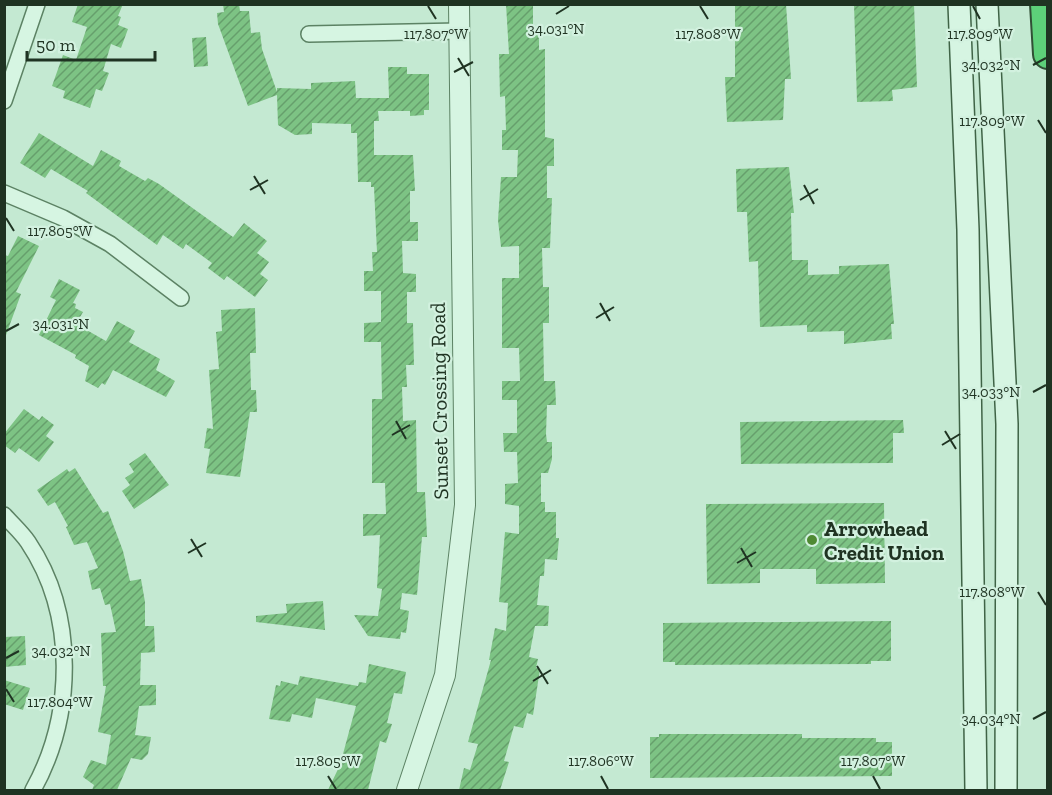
<svg xmlns="http://www.w3.org/2000/svg" width="1052" height="795" viewBox="0 0 1052 795" font-family="'Zilla Slab',serif">
	<style>
		.building { fill: url(#building-hatch) }
		.lines { fill: none; stroke-linecap: round; stroke-linejoin: round }
		.minor-casing { stroke: #5c8264; stroke-width: 18 }
		.tertiary-casing { stroke: #5c8264; stroke-width: 22 }
		.secondary-casing { stroke: #3f6346; stroke-width: 24 }
		.motorway-casing { stroke: #305035; stroke-width: 32 }
		.minor { stroke: #d6f5e2; stroke-width: 15 }
		.tertiary { stroke: #d6f5e2; stroke-width: 20 }
		.secondary { stroke: #d6f5e2; stroke-width: 21 }
		.motorway { stroke: #5dd079; stroke-width: 28 }
		.ticks { fill: none; stroke: #1f3322; stroke-width: 2 }
		.poi-dot { fill: #4f8a32; stroke: #d2f1df; stroke-width: 2 }
		.labels { text-anchor: middle; dominant-baseline: central; stroke-width: 4.5; stroke-linejoin: round; paint-order: stroke }
		.street-label { font-size: 21px; fill: #1f3322; stroke: #d2f1df }
		.poi-label { font-size: 21px; font-weight: bold; fill: #1f3322; stroke: #d2f1df; text-anchor: start }
		.ticks-label { font-size: 15px; text-anchor: middle; fill: #1f3322; stroke: #d2f1df; stroke-width: 4.5; stroke-linejoin: round; paint-order: stroke }
	</style>
	<defs>
		<pattern id="building-hatch" width="6" height="6" patternUnits="userSpaceOnUse" patternTransform="scale(1.5)"><rect width="6" height="6" fill="#7dc384"/><path d="M-1 1l2-2M0 6l6-6M5 7l2-2" fill="none" stroke="#669f6c"/></pattern>
	</defs>
	<rect width="100%" height="100%" fill="#c4e9d2"/>
	<g class="building">
		<path d="M78,4H123L118,16L121,17L118,25L128,29L121,48L111,44L103,71L109,73L102,91L96,89L90,108L63,98L65,91L52,86L63,55L76,60L87,27L72,22Z"/>
		<path d="M223,4H239L240,11H249L251,33L260,32L262,49L277,92V88L311,89V83L355,81L356,98H389L388,67H407V74H429V110H424V115L410,116V111H378L379,121H374V155H413L415,191H410V222H418V241H402L403,273L416,274V292H407V323H413L414,365H406L407,387H402L403,421L416,420L417,492H425L427,537H422L417,595L402,593L400,609L409,611L406,633L401,632L400,639L368,636L354,615L378,616L382,589L377,588L380,535L363,536V514H386L385,483H372V399H382L381,342H364V323L381,322V291H364V271H373L372,252H377L374,187H371V182H358L357,133H351V124L312,123V134L295,135L278,125L277,95L248,106L218,24L217,13L224,12Z"/>
		<path d="M506,4H533V31H539V50L545,49V137L554,139V166H547V198H552L550,248H542L543,287H549V323H543L544,381H555L556,405H547L546,434L547,442H552V459L548,473H541V502H545V512H556V538H559L557,560L545,559L544,576H540L537,605L549,606L548,626H535L529,657L538,659L536,668L540,669L533,715L527,713L523,728L514,726L504,761L509,762L500,790H459L464,768L470,770L478,744L468,742L491,660H489L495,628L506,631L508,603L499,602L505,532L519,534V506L505,504V484L518,483L517,452H504L503,433H517V400H502V381H520L519,348H502V278H519V246L501,247L498,220L501,177H517L518,150H502V130H506L505,96L500,97L499,54H509Z"/>
		<path d="M735,4H786L791,79H785L783,120L727,122L725,77H735Z"/>
		<path d="M854,4H914L917,87L892,90L893,101L857,102Z"/>
		<path d="M206,37L208,66L194,67L192,38Z"/>
		<path d="M39,133L93,166L101,150L121,161L119,166L145,181L148,178L159,184L233,237L244,223L267,241L257,253L269,262L260,274L268,280L255,297L227,276L224,280L208,268L212,263L186,244L183,249L163,235L157,245L86,193L88,191L51,169L45,178L20,163Z"/>
		<path d="M789,167L794,213H791L792,260H808V275L839,274V266L889,264L894,324H891L892,339L844,344V331L807,332V325L760,327L758,261L749,262L747,212H737L736,169Z"/>
		<path d="M18,236L39,246L16,292L21,294L6,335L4,255L8,256Z"/>
		<path d="M59,279L80,290L73,303L76,304L75,308L83,312L76,324L106,341L117,321L135,331L129,342L160,359L156,370L175,381L166,397L113,370L105,385L102,383L98,388L85,381L89,366L75,358L76,355L39,335L56,300L50,297Z"/>
		<path d="M255,308L256,353H250L251,390H256L257,412H250L240,477L206,473L210,449L204,448L207,428L213,429L209,370L219,369L216,332L222,331L221,310Z"/>
		<path d="M24,409L39,420L42,416L54,425L46,436L54,442L39,462L19,448L15,453L4,445V434Z"/>
		<path d="M903,420L904,433H893V463L741,464L740,422Z"/>
		<path d="M145,453L169,485L134,509L122,491L130,485L125,478L134,472L129,464Z"/>
		<path d="M75,468L103,513L108,511L123,551L130,581L141,579L145,602V626H154L155,652L141,653L140,685H156V705L139,706L135,735L151,737L148,754L142,760L131,758L117,790H92L94,785L83,777L91,760L106,765L111,735L98,732L106,686H103L101,633L116,632L110,604L105,605L100,588L92,590L88,571L98,568L87,542L74,545L66,527L68,526L55,502L48,506L37,490L67,469L69,472Z"/>
		<path d="M884,503L885,583L816,584V569H760V583L707,584L706,504Z"/>
		<path d="M323,601L325,630L256,622V616L287,613L286,604Z"/>
		<path d="M891,621V661H871V664L675,665V662H663V623Z"/>
		<path d="M25,636L26,665L4,667V637Z"/>
		<path d="M369,664L406,672L402,694L394,693L387,723L392,724L386,743L380,741L368,790H328L340,765L356,706L316,698L312,718L292,714L290,722L269,719L276,685L280,686L281,681L298,685L300,676L358,686L359,682L366,683Z"/>
		<path d="M4,680L30,688L23,710L4,704Z"/>
		<path d="M659,734H802V738H876V742H892V776L650,778V737H659Z"/>
	</g>
	<g class="lines">
		<g class="minor-casing">
			<g id="minor">
				<path d="M309,34L459,31"/>
				<path d="M4,101L37,4"/>
				<path d="M4,193L63,218L110,244L181,298"/>
				<path d="M4,515C12,524 22,533 28,542C77,615 74,716 33,790"/>
			</g>
		</g>
		<g class="tertiary-casing">
			<path id="tertiary" d="M407,790L445,675L465,505L459,4"/>
		</g>
		<g class="secondary-casing">
			<g id="secondary">
				<path d="M959,4L968,230L976,790"/>
				<path d="M987,4L1007,424L1006,790"/>
			</g>
		</g>
		<g class="motorway-casing">
			<path id="motorway" d="M1045,4L1048,54"/>
		</g>
		<use href="#minor" class="minor"/>
		<use href="#tertiary" class="tertiary"/>
		<use href="#secondary" class="secondary"/>
		<use href="#motorway" class="motorway"/>
	</g>
	<path class="ticks" d="M428,6L436,19M700,6L708,19M973,6L980,19M556,14L569,6M458,58L469,76M1033,65L1046,58M454,72L473,62M1038,120L1046,133M254,176L265,194M804,185L814,204M250,190L268,180M800,200L818,189M6,218L14,231M600,303L610,321M596,318L614,307M6,331L19,324M1033,392L1046,385M396,421L406,439M945,431L956,449M392,435L410,425M942,445L960,434M191,539L202,557M741,548L752,567M188,553L206,543M737,563L756,552M1038,592L1046,605M6,658L19,651M537,666L548,684M533,681L551,670M6,689L14,702M1033,719L1046,712M328,776L336,789M601,776L608,789M873,776L880,789"/>
	<circle class="poi-dot" cx="812" cy="540" r="6"/>
	<g class="labels">
		<g class="street-label">
			<text transform="translate(439 401) rotate(-91)">Sunset Crossing Road</text>
		</g>
		<g class="poi-label">
			<text x="824" y="528">Arrowhead<tspan x="824" dy="24">Credit Union</tspan></text>
		</g>
	</g>
	<g class="ticks-label">
		<text x="556" y="34">34.031°N</text>
		<text x="436" y="39">117.807°W</text>
		<text x="708" y="39">117.808°W</text>
		<text x="980" y="39">117.809°W</text>
		<text x="991" y="70">34.032°N</text>
		<text x="992" y="126">117.809°W</text>
		<text x="60" y="236">117.805°W</text>
		<text x="61" y="329">34.031°N</text>
		<text x="991" y="397">34.033°N</text>
		<text x="992" y="597">117.808°W</text>
		<text x="61" y="656">34.032°N</text>
		<text x="60" y="707">117.804°W</text>
		<text x="991" y="724">34.034°N</text>
		<text x="328" y="766">117.805°W</text>
		<text x="601" y="766">117.806°W</text>
		<text x="873" y="766">117.807°W</text>
	</g>
	<rect width="1052" height="795" fill="none" stroke="#1f3322" stroke-width="12"/>
	<path d="M27 51v9h128v-9" fill="none" stroke="#1f3322" stroke-width="3"/>
	<text x="36" y="51" font-size="18" fill="#1f3322" stroke="#d2f1df" stroke-width="4.5" paint-order="stroke">50 m</text>
</svg>
